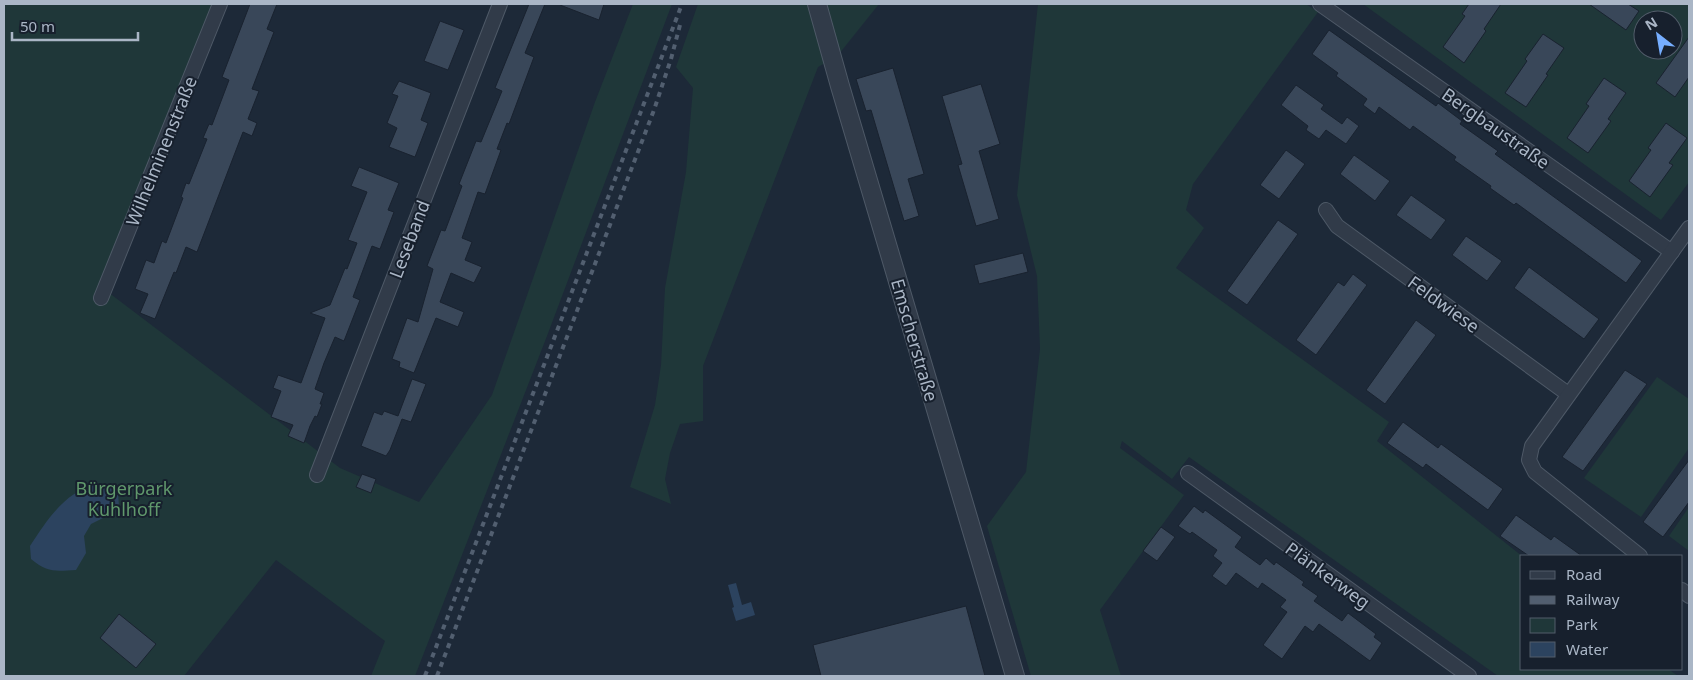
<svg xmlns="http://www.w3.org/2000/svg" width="1693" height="680" viewBox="0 0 1693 680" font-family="'Noto Sans',sans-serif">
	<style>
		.green { fill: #1f3739; fill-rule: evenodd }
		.water { fill: #2c435f }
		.building { fill: #394759; stroke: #19222f }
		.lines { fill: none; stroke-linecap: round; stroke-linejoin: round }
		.minor-casing { stroke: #4e5967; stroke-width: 16 }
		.tertiary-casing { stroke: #4e5967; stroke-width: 20 }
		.minor { stroke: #313b49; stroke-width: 14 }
		.tertiary { stroke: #313b49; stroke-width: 18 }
		.rail { stroke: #525f70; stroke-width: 4; stroke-dasharray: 5 5; stroke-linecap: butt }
		.labels { text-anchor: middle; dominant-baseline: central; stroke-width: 4; stroke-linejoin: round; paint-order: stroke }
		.street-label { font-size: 18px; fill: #aab6c6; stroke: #17202d }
		.park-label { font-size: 18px; fill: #60986c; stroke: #17202d }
	</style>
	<rect width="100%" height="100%" fill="#1d2938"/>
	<g class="green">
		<path d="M4,4H218L100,286L340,468L419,502L492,395L595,102L633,4H672L547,336L415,676H371L385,641L276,560L184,676H4Z"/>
		<path d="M698,4H810L827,62L818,67L703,366V421L680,424L670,453L665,479L671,504L630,487L655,405L661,365L665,288L686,172L693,88L676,67Z"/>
		<path d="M825,4H879L839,54Z"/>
		<path d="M1038,4H1306L1318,12L1193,184L1186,210L1204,228L1176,268L1389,422L1377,441L1522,556V669H1668L1678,676H1498L1189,457L1172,479L1122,441L1120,448L1184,495L1100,610L1121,676H1031L987,526L1026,472L1040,349L1037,276L1017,195Z"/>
		<path d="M1363,4H1689V182L1661,220ZM1643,20H1673V50H1643Z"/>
		<path d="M1657,377L1689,399V448L1641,517L1584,478Z"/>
		<path d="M1689,507V551L1669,536Z"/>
	</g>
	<g class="water">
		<path d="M95,485H110L118,493L119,506L107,516L91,524L84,536L86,553L76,570C55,571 48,573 31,559L30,546C46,522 64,492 95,485Z"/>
		<path d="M736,583L742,605L751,602L755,615L736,621L732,608L734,607L728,585Z"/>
	</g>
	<g class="building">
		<path d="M250,4H277L267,29L274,32L252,89L259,91L248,119L257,123L252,136L243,132L197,252L186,247L176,273L174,272L155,319L140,313L148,294L135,289L146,260L154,263L162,241L166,243L183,198L181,197L186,183L189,184L207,139L203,138L209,124L212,125L229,80L222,77Z"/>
		<path d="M529,4H545L525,53L534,57L509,124L507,123L497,149L501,150L485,194L478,192L462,238L472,242L465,260L482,267L474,283L451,273L440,302L464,312L458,327L436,318L414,373L399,367L400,362L392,359L407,318L418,322L433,269L427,266L441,230L445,231L462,186L459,184L476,141L481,142L502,91L495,88Z"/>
		<path d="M560,4H604L599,20L560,5Z"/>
		<path d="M1469,4H1501L1484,29L1486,31L1464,63L1443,47L1465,16L1462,14Z"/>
		<path d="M1589,4H1628L1639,11L1626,30Z"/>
		<path d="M440,21L464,30L448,70L424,61Z"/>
		<path d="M1329,30L1436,106L1438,103L1462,121L1460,124L1498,151L1495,154L1642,261L1626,283L1516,203L1514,205L1490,188L1491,186L1454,160L1456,157L1413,126L1410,130L1379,107L1375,114L1363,105L1367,99L1336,76L1338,73L1312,54Z"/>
		<path d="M1543,34L1564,48L1546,74L1548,75L1526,107L1505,93L1527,61L1525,59Z"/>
		<path d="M1689,37V77L1675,97L1656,83Z"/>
		<path d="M893,68L924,174L908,179L919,216L904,221L871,110L866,111L856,79Z"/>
		<path d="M1604,78L1626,93L1608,119L1611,121L1588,153L1567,138L1589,106L1586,104Z"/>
		<path d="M399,81L431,93L421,120L428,123L415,157L389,147L397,128L387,123L398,96L392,94Z"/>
		<path d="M981,84L1000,144L979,151L999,219L976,226L958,165L962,164L942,96Z"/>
		<path d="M1296,85L1324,105L1321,109L1342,124L1347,117L1359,126L1346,144L1326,130L1319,139L1306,130L1308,126L1281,105Z"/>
		<path d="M1666,123L1687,138L1669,163L1673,165L1650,197L1629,181L1651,150L1648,148Z"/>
		<path d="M1286,150L1305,164L1279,199L1260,185Z"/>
		<path d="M1354,155L1390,181L1375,201L1340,174Z"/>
		<path d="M359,167L399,183L388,210L394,212L380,249L372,246L353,297L360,300L344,341L335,337L324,363L315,389L324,393L320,404H322L317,417L315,416L310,426L304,443L288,436L293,425L271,417L281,391L273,388L278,375L301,383L325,318L310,313L330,305L345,268L347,269L357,243L348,240L367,192L351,186Z"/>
		<path d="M1411,195L1446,220L1431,240L1396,215Z"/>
		<path d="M1278,220L1298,234L1247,305L1227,291Z"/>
		<path d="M1466,236L1502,261L1487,281L1452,255Z"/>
		<path d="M1023,253L1028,272L979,284L974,265Z"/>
		<path d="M1529,267L1599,319L1584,339L1514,288Z"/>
		<path d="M1353,274L1367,285L1316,355L1296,340L1338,282L1344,286Z"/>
		<path d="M1416,320L1436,335L1385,404L1366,390Z"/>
		<path d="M1625,370L1647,384L1583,471L1562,457Z"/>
		<path d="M412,379L426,384L411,422L402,419L390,450L386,456L361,446L374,412L382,415L384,411L398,416Z"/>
		<path d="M1403,422L1438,448L1441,444L1503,489L1488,510L1426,464L1423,468L1387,443Z"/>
		<path d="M1689,460V502L1663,537L1643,522Z"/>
		<path d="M362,474L376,479L371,493L356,487Z"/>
		<path d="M1194,506L1203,513L1205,510L1242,537L1235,547L1260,565L1266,558L1274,565L1276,562L1304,582L1302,585L1318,596L1314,601L1342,621L1348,613L1376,634L1374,637L1382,643L1370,661L1319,624L1313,632L1305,626L1282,659L1263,645L1287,612L1280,607L1286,600L1262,583L1258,589L1236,573L1226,586L1212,576L1222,563L1213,556L1217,550L1192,532L1190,534L1178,526Z"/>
		<path d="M1516,515L1551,540L1554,536L1582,556H1529L1500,536Z"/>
		<path d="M1161,527L1175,537L1157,561L1143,551Z"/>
		<path d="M966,606L985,676H821L813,645Z"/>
		<path d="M119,614L156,644L136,668L100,638Z"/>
	</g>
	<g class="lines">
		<g class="minor-casing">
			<g id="minor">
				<path d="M1320,4L1672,252"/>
				<path d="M1326,210L1337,226L1568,394"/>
				<path d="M101,298L220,4"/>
				<path d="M1188,473L1469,676"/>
				<path d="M317,475L500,4"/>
				<path d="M1640,556L1535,472L1529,460L1532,446L1689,228"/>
				<path d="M1682,590L1689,596"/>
			</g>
		</g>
		<g class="tertiary-casing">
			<path id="tertiary" d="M817,4L840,86L1015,676"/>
		</g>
		<use href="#minor" class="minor"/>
		<use href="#tertiary" class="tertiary"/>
		<g class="rail">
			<path d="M425,676L682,4"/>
			<path d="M437,676L654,110L671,59L680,25"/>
		</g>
	</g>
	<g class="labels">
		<g class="street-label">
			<text transform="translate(1496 128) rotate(35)">Bergbaustraße</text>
			<text transform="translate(161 151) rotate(-68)">Wilhelminenstraße</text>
			<text transform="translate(409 239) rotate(-69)">Leseband</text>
			<text transform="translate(1444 304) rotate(36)">Feldwiese</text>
			<text transform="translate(915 340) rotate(74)">Emscherstraße</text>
			<text transform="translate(1328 575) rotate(36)">Plänkerweg</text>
		</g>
		<g class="park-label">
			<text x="124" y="488">Bürgerpark<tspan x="124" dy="21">Kuhlhoff</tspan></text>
		</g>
	</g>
	<rect width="1693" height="680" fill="none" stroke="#aab6c6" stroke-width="10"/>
	<rect x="1520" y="555" width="162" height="115" fill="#17202d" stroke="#525c6a"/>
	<rect x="1530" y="571" width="25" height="8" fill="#313b49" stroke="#525c6a"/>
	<text x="1566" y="580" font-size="15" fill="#aab6c6">Road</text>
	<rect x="1530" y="596" width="25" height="8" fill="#525f70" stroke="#525c6a"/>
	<text x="1566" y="605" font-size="15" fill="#aab6c6">Railway</text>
	<rect x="1530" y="618" width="25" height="15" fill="#1f3739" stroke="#525c6a"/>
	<text x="1566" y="630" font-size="15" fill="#aab6c6">Park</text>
	<rect x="1530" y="642" width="25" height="15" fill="#2c435f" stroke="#525c6a"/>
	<text x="1566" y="655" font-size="15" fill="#aab6c6">Water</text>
	<g transform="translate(1658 35) rotate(329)"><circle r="24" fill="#17202d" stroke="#525c6a"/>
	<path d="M0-4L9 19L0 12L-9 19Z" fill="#76aeff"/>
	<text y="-8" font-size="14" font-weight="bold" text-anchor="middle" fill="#aab6c6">N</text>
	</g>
	<path d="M12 32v8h126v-8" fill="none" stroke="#aab6c6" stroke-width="2.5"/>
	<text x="20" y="32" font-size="15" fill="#aab6c6" stroke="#17202d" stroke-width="4" paint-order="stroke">50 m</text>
</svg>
